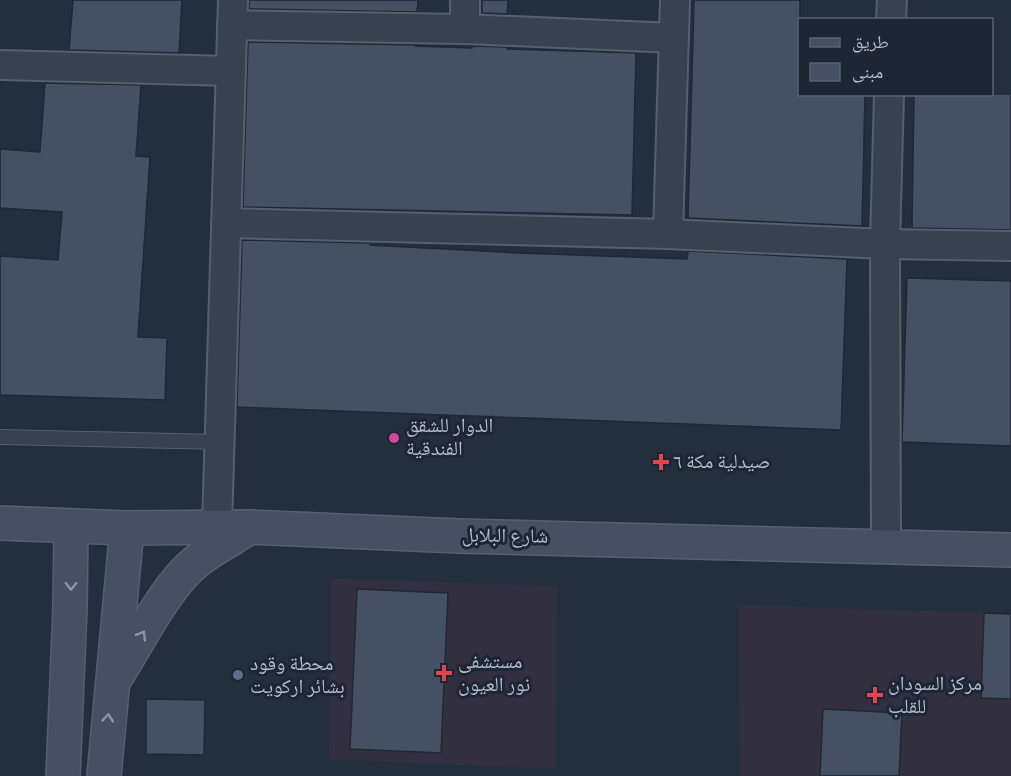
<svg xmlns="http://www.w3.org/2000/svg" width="1011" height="776" viewBox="0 0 1011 776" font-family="'Source Sans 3','Noto Naskh Arabic',sans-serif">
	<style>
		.medical { fill: #32303f }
		.building { fill: #455162; stroke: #1f2835; stroke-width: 1.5 }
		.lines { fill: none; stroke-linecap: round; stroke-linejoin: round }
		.lane-casing { stroke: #565f6c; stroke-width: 16 }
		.street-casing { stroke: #565f6c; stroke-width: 32 }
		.secondary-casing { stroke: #565f6c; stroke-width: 36 }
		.lane { stroke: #38414e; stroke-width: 14 }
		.street { stroke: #38414e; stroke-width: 28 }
		.secondary { stroke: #465061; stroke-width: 33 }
		.oneway { stroke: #8e96a5 }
		.hotel-dot { fill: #d1479c; stroke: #1d2633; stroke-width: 2 }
		.health-dot { fill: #e0444e; stroke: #1d2633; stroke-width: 2 }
		.service-dot { fill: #5c6f8a; stroke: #1d2633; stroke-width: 2 }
		.labels { text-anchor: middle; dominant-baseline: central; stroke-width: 6; stroke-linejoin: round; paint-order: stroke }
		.poi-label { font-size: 20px; fill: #b4bcc9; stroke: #1d2633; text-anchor: start }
		.street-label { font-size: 20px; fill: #b4bcc9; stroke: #1d2633 }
	</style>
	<rect width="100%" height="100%" fill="#242f3e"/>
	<g class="medical">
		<path d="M331,579L557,586L556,769L329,759Z"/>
		<path d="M738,605L1011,614V776H740Z"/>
	</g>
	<g class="building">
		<path d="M73,0H182L179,53L69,50Z"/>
		<path d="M249,0H418L417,12L249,9Z"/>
		<path d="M482,0H508L507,14L482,13Z"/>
		<path d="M694,0H800V94H865L862,226L688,218Z"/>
		<path d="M248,42L417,45L416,46L472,48V46L507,47V49L636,53L632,215L243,207Z"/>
		<path d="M45,83L141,85L136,156L150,157L138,337L167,338L165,400L0,395V256L58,260L62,212L0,208V149L40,152Z"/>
		<path d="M914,94H1011V230L912,228Z"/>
		<path d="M242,240L370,243V245L519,253L687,259L688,251L847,259L841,430L237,407Z"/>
		<path d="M907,278L1011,281V446L902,442Z"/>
		<path d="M357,589L448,593L441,753L350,749Z"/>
		<path d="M984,613L1011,614V699L981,698Z"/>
		<path d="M146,699L205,700L204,755L146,754Z"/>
		<path d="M823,709L902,713L899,776H820Z"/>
	</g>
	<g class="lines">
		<g class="lane-casing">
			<path id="lane" d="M0,437L220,442"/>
		</g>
		<g class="street-casing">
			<g id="street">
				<path d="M891,20L892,0"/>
				<path d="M232,25L465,29L674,38"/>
				<path d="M465,29V0"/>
				<path d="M0,65L231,71"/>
				<path d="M226,223L668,234L885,244L1011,246"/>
				<path d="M668,234L675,0"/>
				<path d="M217,526L233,0"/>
				<path d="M886,547L885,244L889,94"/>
			</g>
		</g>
		<g class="secondary-casing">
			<g id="secondary">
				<path d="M0,523L127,528L250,527L459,536L1011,550"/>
				<path d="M114,680C136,646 158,601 185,572C203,553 229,541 250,527"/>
				<path d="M63,776L70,608L71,527"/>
				<path d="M104,776L127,528"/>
			</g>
		</g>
		<use href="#lane" class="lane"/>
		<use href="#street" class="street"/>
		<use href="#secondary" class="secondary"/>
	</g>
	<defs><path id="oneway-chevron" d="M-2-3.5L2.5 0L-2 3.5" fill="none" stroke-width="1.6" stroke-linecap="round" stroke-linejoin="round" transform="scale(1.5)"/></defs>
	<g class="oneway">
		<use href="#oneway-chevron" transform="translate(71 586) rotate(91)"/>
		<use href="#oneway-chevron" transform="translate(142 635) rotate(-59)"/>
		<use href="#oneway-chevron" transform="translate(108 718) rotate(-85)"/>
	</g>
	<circle class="hotel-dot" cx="394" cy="438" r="6"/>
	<g class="health-dot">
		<path d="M658 453h6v6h6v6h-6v6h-6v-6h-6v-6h6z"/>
		<path d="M441 664h6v6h6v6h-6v6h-6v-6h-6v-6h6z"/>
		<path d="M872 686h6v6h6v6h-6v6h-6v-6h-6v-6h6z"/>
	</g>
	<circle class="service-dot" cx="238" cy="675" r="6"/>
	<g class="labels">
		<g class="poi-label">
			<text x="406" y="426">الدوار للشقق<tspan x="406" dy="23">الفندقية</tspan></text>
			<text x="673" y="462">صيدلية مكة ٦</text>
			<text x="458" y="662">مستشفى<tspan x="458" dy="23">نور العيون</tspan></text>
			<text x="250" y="664">محطة وقود<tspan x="250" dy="23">بشائر اركويت</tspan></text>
			<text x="888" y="684">مركز السودان<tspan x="888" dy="23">للقلب</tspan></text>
		</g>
		<g class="street-label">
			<text transform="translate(505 536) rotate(1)">شارع البلابل</text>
		</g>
	</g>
	<rect x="798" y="18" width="195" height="78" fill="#1d2633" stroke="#59626f" stroke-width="1.5"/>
	<rect x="810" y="38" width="30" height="9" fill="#465061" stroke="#59626f" stroke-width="1.5"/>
	<text x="852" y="48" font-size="18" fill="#b4bcc9">طريق</text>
	<rect x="810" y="63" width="30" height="18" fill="#455162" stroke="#59626f" stroke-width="1.5"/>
	<text x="852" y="78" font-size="18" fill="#b4bcc9">مبنى</text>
</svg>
